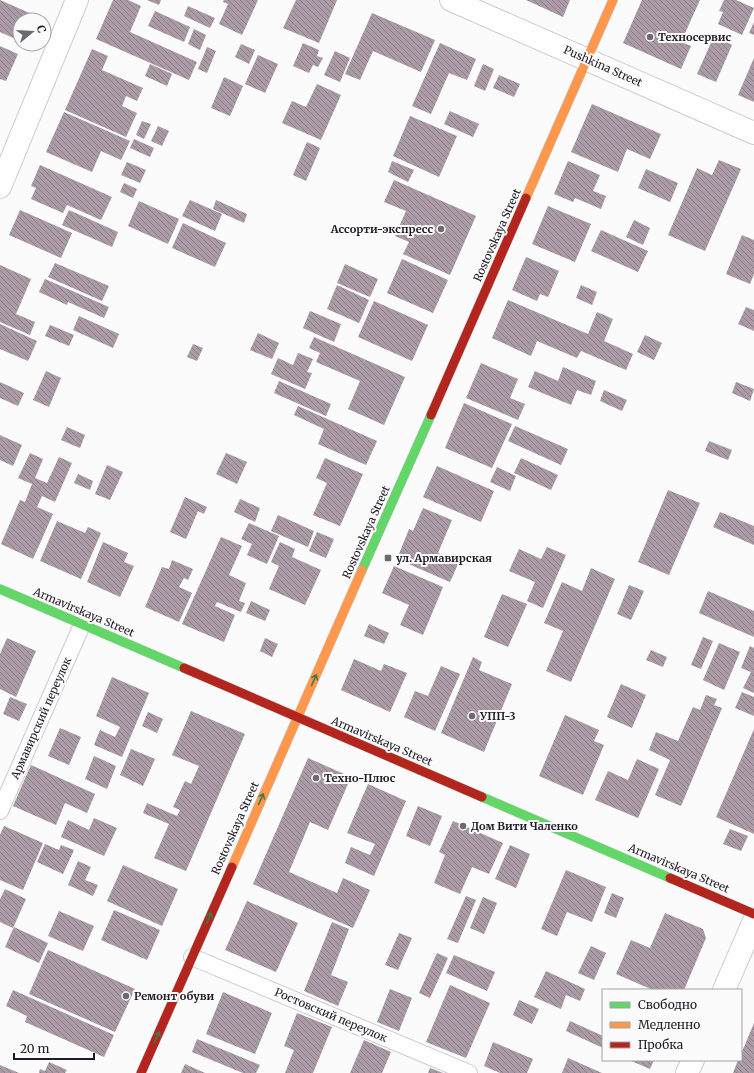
<svg xmlns="http://www.w3.org/2000/svg" width="754" height="1073" viewBox="0 0 754 1073" font-family="Merriweather,serif">
	<style>
		.building { fill: url(#building-back-hatch) }
		.lines { fill: none; stroke-linecap: round; stroke-linejoin: round }
		.lane-casing { stroke: #cccad0; stroke-width: 18 }
		.street-casing { stroke: #cccad0; stroke-width: 24 }
		.fast-casing { stroke: #cccad0; stroke-width: 10 }
		.slow-casing { stroke: #cccad0; stroke-width: 10 }
		.jam-casing { stroke: #cccad0; stroke-width: 10 }
		.lane { stroke: #fefefe; stroke-width: 16 }
		.street { stroke: #fefefe; stroke-width: 22 }
		.fast { stroke: #63d668; stroke-width: 9 }
		.slow { stroke: #ff974d; stroke-width: 9 }
		.jam { stroke: #b3261e; stroke-width: 9 }
		.oneway { stroke: #417846 }
		.poi-dot { fill: #6c6970; stroke: #fbfbfb; stroke-width: 1.5 }
		.labels { text-anchor: middle; dominant-baseline: central; stroke-width: 4; stroke-linejoin: round; paint-order: stroke }
		.poi-label { font-size: 11px; font-weight: bold; fill: #1f1a25; stroke: #fbfbfb; text-anchor: start }
		.street-label { font-size: 11px; fill: #1f1a25; stroke: #fbfbfb }
	</style>
	<defs>
		<pattern id="building-back-hatch" width="6" height="6" patternUnits="userSpaceOnUse"><rect width="6" height="6" fill="#aa9ba6"/><path d="M-1 5l2 2M0 0l6 6M5-1l2 2" fill="none" stroke="#8a7e87"/></pattern>
	</defs>
	<rect width="100%" height="100%" fill="#fbfbfb"/>
	<g class="building">
		<path d="M0,0L34,15L32,20H20V41L0,32Z"/>
		<path d="M113,0H128L141,6L130,32L197,62L189,80L96,39Z"/>
		<path d="M147,0H161L159,5Z"/>
		<path d="M224,0H258L242,35L219,24L228,4L223,2Z"/>
		<path d="M296,0H337L319,43L283,28Z"/>
		<path d="M526,0H570L563,17Z"/>
		<path d="M642,0H700L681,42L691,46L681,69L623,43Z"/>
		<path d="M724,0H736L754,8L742,35L718,24L723,12L719,11Z"/>
		<path d="M188,6L215,18L210,28L184,16Z"/>
		<path d="M155,11L190,27L184,42L148,26Z"/>
		<path d="M372,13L435,40L421,72L373,51L360,80L345,74Z"/>
		<path d="M754,22V35L749,33Z"/>
		<path d="M194,29L206,35L200,50L188,44Z"/>
		<path d="M714,36L732,45L716,82L697,74Z"/>
		<path d="M303,43L319,50L317,56L323,58L318,67L313,65L309,73L293,66Z"/>
		<path d="M440,43L476,59L467,80L449,73L431,114L412,106Z"/>
		<path d="M241,44L255,50L249,64L235,57Z"/>
		<path d="M0,46L18,54L6,81L0,79Z"/>
		<path d="M207,47L216,51L207,73L198,69Z"/>
		<path d="M92,49L108,56L102,70L143,88L137,101L126,96L122,106L137,113L126,137L65,110Z"/>
		<path d="M335,51L350,58L340,82L324,75Z"/>
		<path d="M258,55L278,64L265,93L245,84Z"/>
		<path d="M754,58V102L738,95Z"/>
		<path d="M150,64L172,74L167,86L145,76Z"/>
		<path d="M483,64L494,69L485,91L474,86Z"/>
		<path d="M499,75L520,84L514,97L493,88Z"/>
		<path d="M224,77L243,86L230,116L211,108Z"/>
		<path d="M317,84L341,95L321,140L282,123L292,101L306,107Z"/>
		<path d="M592,104L661,134L650,159L627,149L618,172L571,152Z"/>
		<path d="M450,111L479,124L473,137L444,124Z"/>
		<path d="M64,112L130,141L121,160L101,151L92,172L46,152Z"/>
		<path d="M410,116L457,136L439,177L393,156Z"/>
		<path d="M142,121L151,124L144,139L136,135Z"/>
		<path d="M158,126L169,131L162,146L151,141Z"/>
		<path d="M134,139L154,148L150,157L130,148Z"/>
		<path d="M307,142L320,148L306,181L293,175Z"/>
		<path d="M719,160L741,169L705,251L668,235L697,168L712,175Z"/>
		<path d="M392,161L414,170L408,182L388,172Z"/>
		<path d="M568,161L600,175L593,191L606,196L601,209L575,198L573,202L554,194Z"/>
		<path d="M127,162L146,170L140,183L121,175Z"/>
		<path d="M40,165L112,197L101,220L67,205L63,213L31,199L36,188L31,186Z"/>
		<path d="M646,169L678,183L670,202L638,188Z"/>
		<path d="M394,180L476,216L450,275L403,254L409,242L395,236L406,211L384,202Z"/>
		<path d="M124,183L137,189L133,198L120,192Z"/>
		<path d="M190,200L222,214L215,231L182,216Z"/>
		<path d="M216,200L247,214L244,223L213,209Z"/>
		<path d="M139,201L179,219L168,244L128,226Z"/>
		<path d="M548,206L591,224L575,262L532,244Z"/>
		<path d="M20,210L72,233L61,258L9,235Z"/>
		<path d="M69,210L118,232L112,247L62,225Z"/>
		<path d="M634,220L650,228L643,245L626,237Z"/>
		<path d="M183,223L226,243L215,267L172,248Z"/>
		<path d="M601,230L648,251L638,272L591,251Z"/>
		<path d="M742,235L754,240V274L750,284L726,274Z"/>
		<path d="M526,257L559,271L548,297L540,294L537,301L512,290Z"/>
		<path d="M402,259L448,280L433,313L387,293Z"/>
		<path d="M55,263L109,286L102,301L48,277Z"/>
		<path d="M345,264L378,279L370,297L337,283Z"/>
		<path d="M0,265L31,279L16,314L35,322L30,335L0,322Z"/>
		<path d="M45,279L109,307L104,318L68,302L67,305L39,292Z"/>
		<path d="M337,285L369,300L359,323L327,309Z"/>
		<path d="M581,285L597,292L592,305L576,298Z"/>
		<path d="M508,300L588,334L597,312L613,319L604,341L633,354L626,370L581,351L577,358L537,341L531,356L492,338Z"/>
		<path d="M374,301L428,325L412,361L358,337Z"/>
		<path d="M746,307L754,310V331L738,324Z"/>
		<path d="M310,311L341,324L334,342L303,328Z"/>
		<path d="M79,316L119,334L113,348L73,330Z"/>
		<path d="M0,324L37,341L28,361L0,349Z"/>
		<path d="M50,325L74,335L69,346L45,336Z"/>
		<path d="M258,333L279,343L272,359L250,350Z"/>
		<path d="M645,335L662,343L654,360L637,352Z"/>
		<path d="M314,337L405,377L384,425L348,409L360,381L316,362L320,353L309,348Z"/>
		<path d="M193,344L203,348L197,361L187,357Z"/>
		<path d="M298,353L313,359L307,372L312,373L305,389L271,374L278,358L293,365Z"/>
		<path d="M481,363L518,379L510,398L525,404L518,420L466,398Z"/>
		<path d="M563,367L596,381L591,395L577,390L571,405L528,387L535,371L558,381Z"/>
		<path d="M46,371L61,378L49,407L33,400Z"/>
		<path d="M279,381L331,404L326,416L274,393Z"/>
		<path d="M0,382L24,393L18,406L0,398Z"/>
		<path d="M736,382L754,389L750,401L732,393Z"/>
		<path d="M604,390L627,400L622,411L600,401Z"/>
		<path d="M464,403L512,424L492,468L445,448Z"/>
		<path d="M298,406L377,441L366,465L318,444L324,429L294,415Z"/>
		<path d="M515,426L568,449L561,465L508,441Z"/>
		<path d="M67,427L85,435L80,448L61,440Z"/>
		<path d="M0,435L22,445L13,466L0,460Z"/>
		<path d="M709,441L732,450L728,460L705,451Z"/>
		<path d="M30,453L43,459L35,478L47,483L59,457L72,463L55,502L42,496L37,507L53,514L33,559L1,544L20,500L25,502L32,484L18,478Z"/>
		<path d="M226,453L247,462L237,484L216,474Z"/>
		<path d="M325,458L363,474L340,526L313,515L327,483L316,478Z"/>
		<path d="M521,458L558,475L551,490L514,473Z"/>
		<path d="M107,465L123,472L110,500L95,494Z"/>
		<path d="M437,466L494,491L481,522L423,497Z"/>
		<path d="M497,467L516,476L510,491L490,482Z"/>
		<path d="M78,474L93,481L90,490L74,483Z"/>
		<path d="M668,490L700,503L669,575L638,562Z"/>
		<path d="M185,497L207,507L204,514L198,511L186,539L170,532Z"/>
		<path d="M240,499L260,508L255,522L234,512Z"/>
		<path d="M423,508L452,520L438,553L459,562L450,582L397,559L409,529L413,531Z"/>
		<path d="M720,512L754,526V545L713,527Z"/>
		<path d="M278,515L314,531L308,547L271,531Z"/>
		<path d="M57,521L85,533L88,527L101,533L81,579L40,561Z"/>
		<path d="M249,523L279,536L267,564L247,555L252,544L241,539Z"/>
		<path d="M317,532L334,539L326,558L309,551Z"/>
		<path d="M221,537L242,546L229,575L246,583L239,601L245,603L241,612L217,602L215,606L235,615L224,642L182,624Z"/>
		<path d="M103,542L128,553L124,562L134,566L120,597L87,582Z"/>
		<path d="M280,542L295,549L292,557L321,570L305,605L269,589L279,566L271,562Z"/>
		<path d="M547,547L566,555L543,608L527,601L535,582L509,571L519,549L541,559Z"/>
		<path d="M172,560L193,569L188,580L184,578L179,587L192,593L179,622L145,607L162,567L169,569Z"/>
		<path d="M394,566L443,587L423,635L400,625L409,605L382,593Z"/>
		<path d="M591,568L615,579L571,682L546,671L563,631L544,623L562,582L582,591Z"/>
		<path d="M629,585L644,591L631,620L617,614Z"/>
		<path d="M708,591L754,611V637L699,613Z"/>
		<path d="M502,594L527,604L508,647L484,637Z"/>
		<path d="M251,601L270,610L265,621L246,613Z"/>
		<path d="M369,624L389,633L384,644L364,636Z"/>
		<path d="M703,637L713,641L701,669L691,665Z"/>
		<path d="M7,638L36,651L16,697L0,689V654Z"/>
		<path d="M265,638L278,644L272,657L260,651Z"/>
		<path d="M719,643L740,652L724,690L703,680Z"/>
		<path d="M750,646L754,648V693L743,688L751,672L741,668Z"/>
		<path d="M651,650L667,657L663,667L646,660Z"/>
		<path d="M473,657L482,662L479,670L512,684L484,752L441,733Z"/>
		<path d="M354,659L381,671L384,664L407,673L390,712L341,690Z"/>
		<path d="M441,666L460,674L435,731L404,717L415,691L428,696Z"/>
		<path d="M112,677L149,693L122,757L94,745L100,730L115,737L120,727L96,716Z"/>
		<path d="M621,684L646,695L632,728L607,717Z"/>
		<path d="M742,692L754,697V716L735,708Z"/>
		<path d="M706,695L717,699L714,705L722,708L681,806L655,795L670,760L649,750L656,732L678,741L693,707L700,710Z"/>
		<path d="M10,697L27,704L19,721L3,714Z"/>
		<path d="M191,711L245,734L186,871L154,858L169,824L143,813L147,803L177,816L180,810L173,807L185,781L191,784L199,766L172,755Z"/>
		<path d="M148,712L163,719L157,733L142,726Z"/>
		<path d="M565,715L599,730L594,741L604,745L583,795L539,776Z"/>
		<path d="M60,728L81,737L69,765L48,756Z"/>
		<path d="M754,729V834L716,817Z"/>
		<path d="M131,749L155,759L143,786L120,775Z"/>
		<path d="M94,756L116,766L107,789L85,779Z"/>
		<path d="M308,758L351,777L328,830L310,822L289,872L337,893L343,878L370,890L353,928L253,884Z"/>
		<path d="M637,759L659,769L638,818L595,800L608,771L628,780Z"/>
		<path d="M31,765L95,794L87,813L65,803L56,825L13,806Z"/>
		<path d="M368,784L406,801L374,876L345,863L351,847L370,855L375,844L347,833Z"/>
		<path d="M418,806L442,816L430,846L406,836Z"/>
		<path d="M94,818L117,828L104,856L61,837L68,820L89,830Z"/>
		<path d="M453,821L503,843L489,874L472,867L460,894L434,883L445,855L439,852Z"/>
		<path d="M4,826L43,843L23,890L0,880V835Z"/>
		<path d="M730,829L748,836L741,851L723,844Z"/>
		<path d="M45,844L59,850L61,845L74,850L63,874L37,862Z"/>
		<path d="M510,845L530,854L516,888L495,879Z"/>
		<path d="M78,861L91,867L85,880L98,885L93,896L68,885Z"/>
		<path d="M123,865L178,889L162,926L107,901Z"/>
		<path d="M566,870L606,887L592,922L567,912L557,936L541,929Z"/>
		<path d="M5,889L26,899L13,928L0,922V899Z"/>
		<path d="M612,893L624,898L616,918L604,913Z"/>
		<path d="M466,896L476,900L458,943L447,939Z"/>
		<path d="M483,897L497,903L484,934L470,928Z"/>
		<path d="M247,901L298,923L276,972L225,950Z"/>
		<path d="M114,910L160,930L147,960L101,940Z"/>
		<path d="M59,911L94,926L83,951L48,936Z"/>
		<path d="M665,913L703,929L706,938L684,990H653L616,974L631,940L650,948Z"/>
		<path d="M332,922L349,929L331,975L348,982L338,1006L304,991Z"/>
		<path d="M14,927L48,943L39,963L5,947Z"/>
		<path d="M399,933L412,938L398,970L385,965Z"/>
		<path d="M591,946L606,953L594,980L578,973Z"/>
		<path d="M48,950L135,989L115,1032L29,994Z"/>
		<path d="M437,953L448,958L430,998L419,993Z"/>
		<path d="M454,955L495,972L487,991L446,973Z"/>
		<path d="M546,971L585,989L580,1001L566,995L561,1009L534,997Z"/>
		<path d="M450,985L490,1003L466,1058L426,1042Z"/>
		<path d="M390,989L412,998L399,1031L377,1022Z"/>
		<path d="M13,990L114,1035L104,1057L25,1022L27,1016L6,1006Z"/>
		<path d="M223,992L272,1013L255,1054L206,1034Z"/>
		<path d="M519,1000L539,1009L532,1024L513,1015Z"/>
		<path d="M297,1013L332,1027L313,1073H285L294,1050L284,1046Z"/>
		<path d="M570,1021L603,1036V1048L566,1031Z"/>
		<path d="M754,1023V1073H733L738,1060H741V1054Z"/>
		<path d="M197,1039L260,1065L256,1073H243L192,1052Z"/>
		<path d="M364,1040L391,1052L382,1073H350Z"/>
		<path d="M493,1042L533,1059L527,1073H500L484,1066Z"/>
		<path d="M568,1058L602,1073H562Z"/>
		<path d="M629,1060H654L650,1069Z"/>
		<path d="M49,1062L67,1070L65,1073H39L40,1069L45,1071Z"/>
		<path d="M185,1064L205,1073H181Z"/>
		<path d="M0,1065L19,1073H0Z"/>
		<path d="M430,1068L443,1073H428Z"/>
	</g>
	<g class="lines">
		<g class="lane-casing">
			<g id="lane">
				<path d="M0,811L82,625"/>
				<path d="M192,957L469,1073"/>
			</g>
		</g>
		<g class="street-casing">
			<g id="street">
				<path d="M451,0L754,133"/>
				<path d="M0,187L77,0"/>
				<path d="M724,990L754,921"/>
				<path d="M687,1073L693,1060"/>
			</g>
		</g>
		<g class="fast-casing">
			<g id="fast">
				<path d="M362,570L431,415"/>
				<path d="M0,589L184,668"/>
				<path d="M482,797L670,878"/>
			</g>
		</g>
		<g class="slow-casing">
			<g id="slow">
				<path d="M526,198L613,0"/>
				<path d="M232,867L362,570"/>
			</g>
		</g>
		<g class="jam-casing">
			<g id="jam">
				<path d="M431,415L526,198"/>
				<path d="M184,668L482,797"/>
				<path d="M670,878L754,914"/>
				<path d="M141,1073L232,867"/>
			</g>
		</g>
		<use href="#lane" class="lane"/>
		<use href="#street" class="street"/>
		<use href="#fast" class="fast"/>
		<use href="#slow" class="slow"/>
		<use href="#jam" class="jam"/>
	</g>
	<defs><path id="oneway-shaft" d="M-6 0H5M1.5-3L5.5 0L1.5 3" fill="none" stroke-width="1.6" stroke-linecap="round" stroke-linejoin="round"/></defs>
	<g class="oneway">
		<use href="#oneway-shaft" transform="translate(314 680) rotate(-66)"/>
		<use href="#oneway-shaft" transform="translate(261 799) rotate(-66)"/>
		<use href="#oneway-shaft" transform="translate(209 918) rotate(-66)"/>
		<use href="#oneway-shaft" transform="translate(157 1037) rotate(-66)"/>
	</g>
	<g class="poi-dot">
		<circle cx="650" cy="37" r="4"/>
		<circle cx="441" cy="229" r="4"/>
		<rect x="384" y="554" width="8" height="8" rx="2"/>
		<circle cx="472" cy="716" r="4"/>
		<circle cx="316" cy="778" r="4"/>
		<circle cx="463" cy="826" r="4"/>
		<circle cx="126" cy="996" r="4"/>
	</g>
	<g class="labels">
		<g class="poi-label">
			<text x="658" y="37">Техносервис</text>
			<text x="433" y="229" text-anchor="end">Ассорти-экспресс</text>
			<text x="396" y="558">ул. Армавирская</text>
			<text x="480" y="716">УПП-3</text>
			<text x="324" y="778">Техно-Плюс</text>
			<text x="471" y="826">Дом Вити Чаленко</text>
			<text x="134" y="996">Ремонт обуви</text>
		</g>
		<g class="street-label">
			<text transform="translate(603 66) rotate(24)">Pushkina Street</text>
			<text transform="translate(497 235) rotate(-66)">Rostovskaya Street</text>
			<text transform="translate(366 532) rotate(-66)">Rostovskaya Street</text>
			<text transform="translate(84 612) rotate(23)">Armavirskaya Street</text>
			<text transform="translate(41 718) rotate(-66)">Армавирский переулок</text>
			<text transform="translate(382 741) rotate(23)">Armavirskaya Street</text>
			<text transform="translate(235 828) rotate(-66)">Rostovskaya Street</text>
			<text transform="translate(679 868) rotate(23)">Armavirskaya Street</text>
			<text transform="translate(331 1015) rotate(23)">Ростовский переулок</text>
		</g>
	</g>
	<rect x="602" y="989" width="140" height="72" fill="#fbfbfb" stroke="#a3a1a5"/>
	<rect x="610" y="1002" width="20" height="6" fill="#63d668" stroke="#a3a1a5"/>
	<text x="638" y="1009" font-size="12" fill="#1f1a25">Свободно</text>
	<rect x="610" y="1022" width="20" height="6" fill="#ff974d" stroke="#a3a1a5"/>
	<text x="638" y="1029" font-size="12" fill="#1f1a25">Медленно</text>
	<rect x="610" y="1042" width="20" height="6" fill="#b3261e" stroke="#a3a1a5"/>
	<text x="638" y="1049" font-size="12" fill="#1f1a25">Пробка</text>
	<g transform="translate(32 32) rotate(72)"><circle r="19" fill="#fbfbfb" stroke="#a3a1a5"/>
	<path d="M0-3L7 15L0 10L-7 15Z" fill="#6c6970"/>
	<text y="-6" font-size="11" font-weight="bold" text-anchor="middle" fill="#1f1a25">С</text>
	</g>
	<path d="M14 1053v6h80v-6" fill="none" stroke="#1f1a25" stroke-width="2"/>
	<text x="20" y="1053" font-size="12" fill="#1f1a25" stroke="#fbfbfb" stroke-width="3" paint-order="stroke">20 m</text>
</svg>
